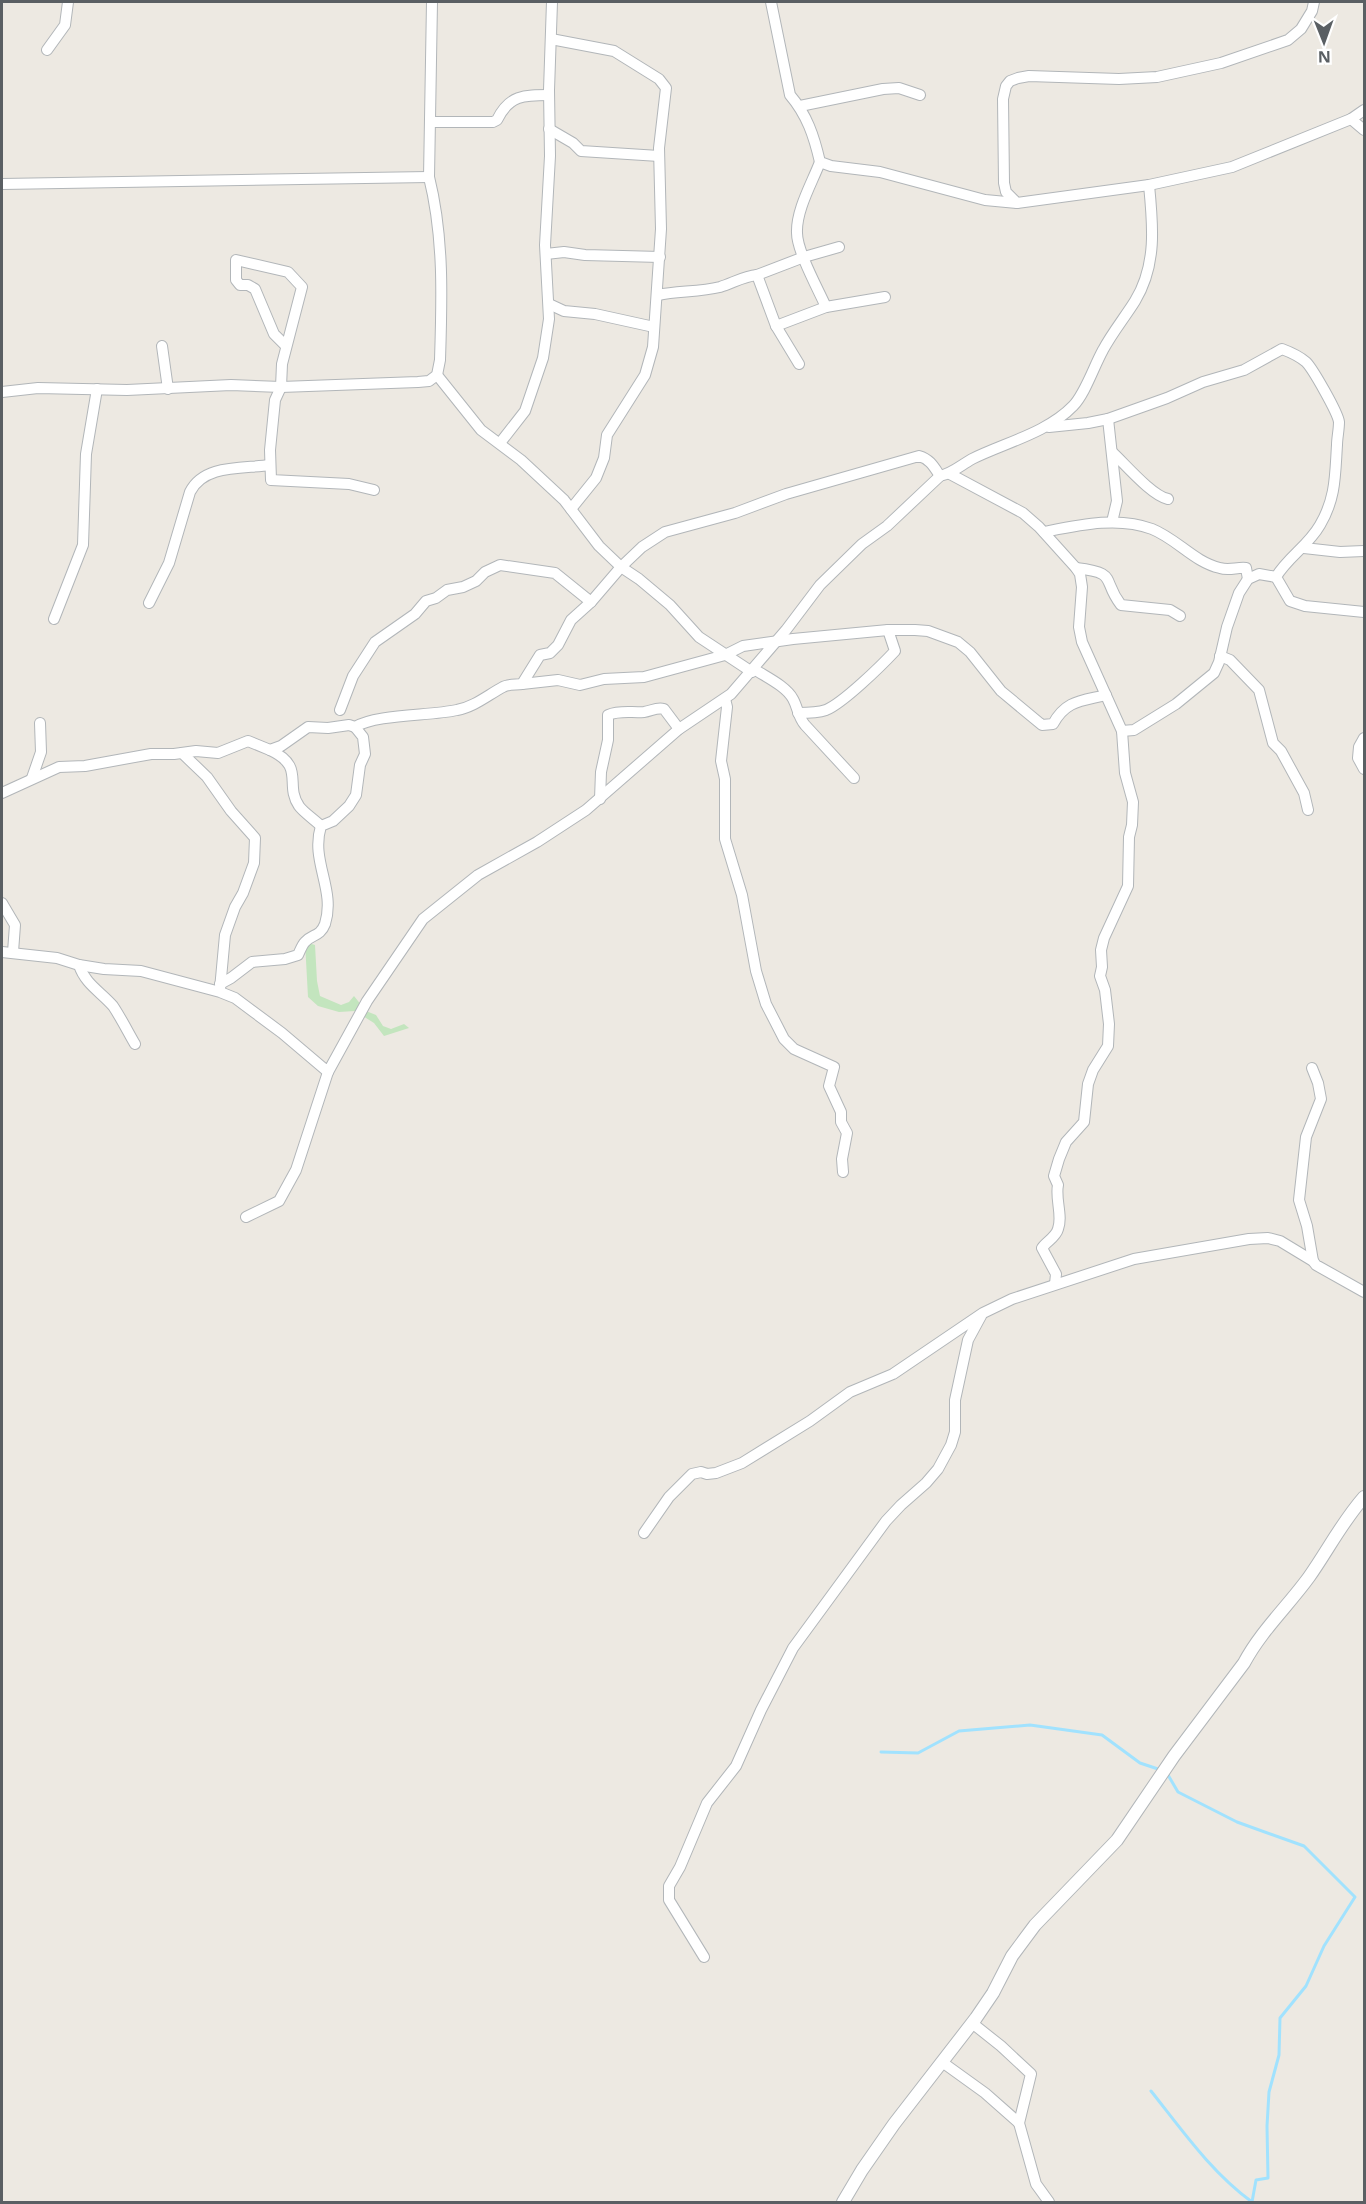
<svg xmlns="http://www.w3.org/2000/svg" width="1366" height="2204" viewBox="0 0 1366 2204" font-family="'Open Sans',sans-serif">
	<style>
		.green { fill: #c3e5be }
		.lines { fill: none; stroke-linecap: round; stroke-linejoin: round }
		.stream { stroke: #a1e2fe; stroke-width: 3 }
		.minor-casing { stroke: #b2b6b9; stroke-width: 12 }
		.tertiary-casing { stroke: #b2b6b9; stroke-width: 14 }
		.minor { stroke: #fff; stroke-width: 10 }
		.tertiary { stroke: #fff; stroke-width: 12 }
	</style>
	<rect width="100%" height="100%" fill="#ede9e2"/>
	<path class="green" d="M305,942L315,945L317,981L320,996L341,1005L349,1002L354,996L366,1011L376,1015L383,1026L391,1029L404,1024L409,1028L384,1036L374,1023L355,1011L339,1012L318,1006L308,997Z"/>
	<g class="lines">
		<g class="stream">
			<path d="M881,1752L918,1753L959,1731L1030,1725L1102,1735L1140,1763L1158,1769"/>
			<path d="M1168,1775L1178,1792L1237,1822L1304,1846L1355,1897L1324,1946L1306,1986L1280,2018L1279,2055L1269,2092L1267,2126L1268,2178L1256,2180L1252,2202"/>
			<path d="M1151,2091C1182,2130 1211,2172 1252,2202"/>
		</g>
		<g class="minor-casing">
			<g id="minor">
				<path d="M771,2L790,95C807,115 814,136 820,162L831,166L880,172L985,200L1017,203"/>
				<path d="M1314,2L1312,11L1301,29L1288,40L1221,63L1157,77L1119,79L1029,76L1018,78L1010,81L1006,86L1003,99L1004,183L1006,192L1017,203L1149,185L1232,167L1351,119L1364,110"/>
				<path d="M551,39L614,51L659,79L666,88L659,148L661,229L653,347L645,375L607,435L604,458L596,478L571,509"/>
				<path d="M47,50L65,25L68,2"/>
				<path d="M800,106L883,89L899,88L920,95"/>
				<path d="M1351,119L1364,130"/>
				<path d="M430,122H493L497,120C509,95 524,95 549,95"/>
				<path d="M549,129L573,143L581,151L659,156"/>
				<path d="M820,162C812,183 796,210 797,233C797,251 818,289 826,307"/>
				<path d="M2,184L429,177"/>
				<path d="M546,254L564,252L585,255L660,257"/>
				<path d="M757,275L804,257L839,247"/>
				<path d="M658,295C678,291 700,292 720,287C733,283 744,276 757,275L776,326L799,364"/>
				<path d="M549,304L564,311L595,314L654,327"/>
				<path d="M776,326L826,307L885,297"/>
				<path d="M162,346L168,389"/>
				<path d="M286,346L274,334L255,289L248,285H240L236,280V260L288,272L302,287L282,364L281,387L275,400L270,450L271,480L349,484L374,490"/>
				<path d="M437,375L481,430L521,460L564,500L599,546L621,567L639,579L670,605L699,637L752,672"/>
				<path d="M2,392L38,388L127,390L231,385L281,387L418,382L429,381L437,375L440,360C442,299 444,237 429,177L432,2"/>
				<path d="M1108,419L1117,501L1112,522"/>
				<path d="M1049,427L1088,423L1108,419L1167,398L1203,382L1244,370L1282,349C1290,352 1299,356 1306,362C1313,369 1338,413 1339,422C1339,430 1337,438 1337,445C1335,475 1336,498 1320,525C1308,546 1288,557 1276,577L1290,601L1305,606L1364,612"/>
				<path d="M500,443L525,411L543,358L549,319L545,245L550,156L549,90L552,2"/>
				<path d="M1113,453C1125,464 1152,496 1168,499"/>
				<path d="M950,474L1023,513L1039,527L1076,568L1080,574L1082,587L1079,627L1082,642L1122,731L1125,773L1133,802L1132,825L1129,837L1128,886L1104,938L1101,950L1102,967L1100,976L1105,990L1109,1024L1108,1046L1093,1070L1088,1084L1084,1122L1066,1142L1059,1159L1054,1176L1058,1185C1055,1199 1063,1216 1058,1229C1056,1237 1046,1242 1042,1248L1056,1274L1055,1284"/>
				<path d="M1044,532C1079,525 1118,516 1152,529C1177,539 1194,562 1220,568C1229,571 1237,567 1246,568L1248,579"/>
				<path d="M1304,548L1340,552L1364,551"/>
				<path d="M1076,568C1119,573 1101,579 1121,605L1170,610L1180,616"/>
				<path d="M149,603L169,563L190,492C204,464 243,469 270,465"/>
				<path d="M54,619L83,545L86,454L97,389"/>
				<path d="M1220,656L1230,660L1259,690L1273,743L1281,751L1304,793L1308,810"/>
				<path d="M754,669C766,677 786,686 793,699C798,708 798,717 805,725L854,778"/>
				<path d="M522,684L558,680L580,685L604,679L644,677L725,655L743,646L793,639L888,630H915L928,631L958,642L970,652L1001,691L1042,725L1053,724C1066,700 1082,701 1106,695"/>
				<path d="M725,699L727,707L721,761L725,779V839L742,895L756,971L766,1004L784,1039L794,1049L834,1067L829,1086L841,1112V1122L847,1133L842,1159L843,1172"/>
				<path d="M340,710L353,676L375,642L415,614L426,601L436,598L447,590L463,587L476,581L485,572L500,565L555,573L591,602"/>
				<path d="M798,713C807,713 817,713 826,710C843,703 881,666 895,651L888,630"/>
				<path d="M1122,731L1134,730L1176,704L1214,673L1219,662L1227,627L1239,593L1248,579L1259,574L1276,577"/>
				<path d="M1364,738L1359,747L1358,758L1364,769"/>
				<path d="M270,750C306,767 284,784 299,806C302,811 316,821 321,826"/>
				<path d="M182,753L207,777L231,811L255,838L254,863L243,893L235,907L225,935L220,989"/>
				<path d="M32,778L41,752L40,723"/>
				<path d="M2,793L59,767L85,766L151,754H174L196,751L218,753L248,741L270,750L281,746L308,727L328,728L349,725L355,727C376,714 430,716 457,710C474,707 488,695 503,687C508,684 516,685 522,684L540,655L550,653L558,645L571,620L591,602L621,567L642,547L665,532L735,513L786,494L919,456C930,459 934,467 940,476"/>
				<path d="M600,799L601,772L608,740V715C620,710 632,713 644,712C652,711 656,707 664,709L679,729"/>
				<path d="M2,903L15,925L13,952"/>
				<path d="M2,952L57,958L79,965L104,969L141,971L220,992L235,998L282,1033L328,1072L367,1001L423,919L478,875L537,842L586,810L679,729L731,694L786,630L820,585L862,544L887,526L940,476C953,473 961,465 972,459C1004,443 1047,433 1073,406C1085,394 1094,366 1103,350C1112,333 1125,317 1135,301C1157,265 1153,225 1149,185"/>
				<path d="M79,965C85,984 101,992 113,1006C121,1018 128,1032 135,1044"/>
				<path d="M220,984L231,978L252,962L285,959L298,955C300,951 302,945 305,942C312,934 320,937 325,924C336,889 310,861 321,826L333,821L349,806L356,795L360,765L365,754L363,737L355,727"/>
				<path d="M1312,1068L1318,1083L1321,1099L1306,1137L1299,1200L1307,1226L1313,1261"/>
				<path d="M246,1217L279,1201L296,1170L328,1072"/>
				<path d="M644,1533L669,1497L692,1474L701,1472L707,1474L716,1473L742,1463L810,1421L850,1392L893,1374L983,1313L1012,1299L1134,1259L1249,1239L1268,1238L1280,1241L1313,1261L1316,1265L1364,1292"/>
				<path d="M704,1957L669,1900V1886L680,1867L707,1803L736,1766L761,1710L793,1648L886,1521L901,1505L926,1483L938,1469L951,1445L955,1432V1400L968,1340L981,1316"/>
				<path d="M972,2023L1001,2046L1031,2074L1019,2123L1036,2184L1049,2202"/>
				<path d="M942,2062L985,2093L1019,2123"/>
			</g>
		</g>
		<g class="tertiary-casing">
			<path id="tertiary" d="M843,2202L862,2170L894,2124L976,2018L993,1993L1012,1956L1035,1925L1117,1840L1174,1756L1244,1663C1261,1631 1288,1606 1309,1577C1328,1550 1342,1522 1364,1497"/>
		</g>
		<use href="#minor" class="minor"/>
		<use href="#tertiary" class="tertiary"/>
	</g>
	<rect width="1366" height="2204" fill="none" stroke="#5a5f63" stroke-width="6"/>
	<g transform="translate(1324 42) rotate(179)" stroke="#ffffff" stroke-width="4.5" paint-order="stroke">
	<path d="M0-4.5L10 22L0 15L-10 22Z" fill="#5a5f63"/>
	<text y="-9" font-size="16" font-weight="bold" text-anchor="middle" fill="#5a5f63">N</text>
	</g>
</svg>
